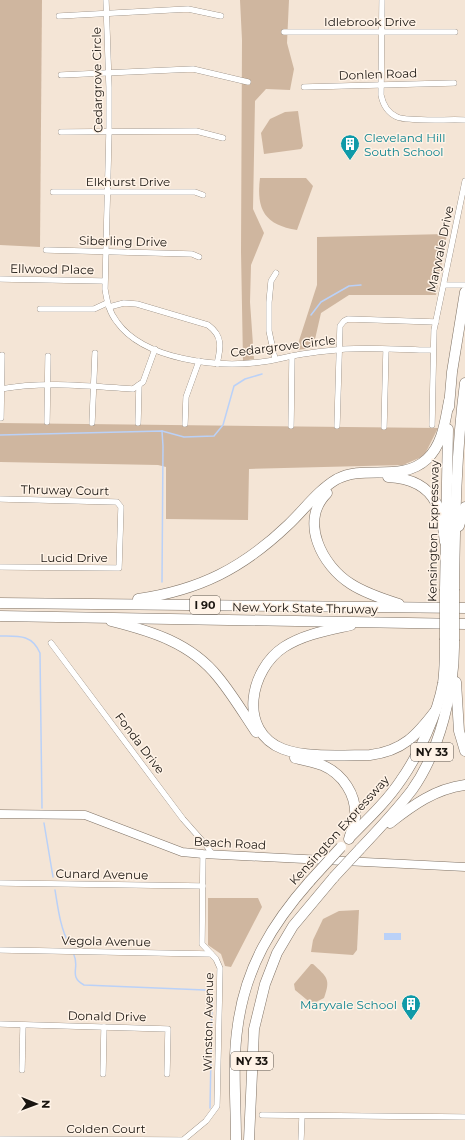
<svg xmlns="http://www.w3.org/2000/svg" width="465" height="1140" viewBox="0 0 465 1140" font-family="Montserrat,sans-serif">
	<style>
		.green { fill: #cfb69f }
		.water { fill: #bad1f8 }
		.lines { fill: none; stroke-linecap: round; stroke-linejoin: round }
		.stream { stroke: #bad1f8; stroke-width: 1.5 }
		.street-casing { stroke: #7f7265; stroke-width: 6 }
		.secondary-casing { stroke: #7f7265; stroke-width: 9 }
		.highway-casing { stroke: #7f7265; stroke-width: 11 }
		.street { stroke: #fff; stroke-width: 5.5 }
		.secondary { stroke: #fff; stroke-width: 8 }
		.highway { stroke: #fff; stroke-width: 10 }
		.highway-bridge-casing { stroke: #7f7265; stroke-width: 11; stroke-linecap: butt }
		.highway-bridge { stroke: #fff; stroke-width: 10 }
		.labels { text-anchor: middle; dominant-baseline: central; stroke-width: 3; stroke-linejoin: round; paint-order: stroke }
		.shield { fill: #fff3e7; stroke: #5f5850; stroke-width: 1 }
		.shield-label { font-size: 11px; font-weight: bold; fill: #1a1510 }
		.street-label { font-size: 12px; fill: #1a1510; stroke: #fff3e7 }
		.culture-label { font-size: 12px; fill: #0d838f; stroke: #fff3e7; text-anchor: start }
	</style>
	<rect width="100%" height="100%" fill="#f4e5d6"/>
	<g class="green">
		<path d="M0,0H42L40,247L0,245Z"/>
		<path d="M240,0H289L287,43L294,69L290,90L266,89L255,101L253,209L264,233L251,265L250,302L254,359L243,361L241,251L242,40Z"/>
		<path d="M298,111L303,146L301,149L264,154L261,133L270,119L285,112Z"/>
		<path d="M260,178H306L313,186L297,230C265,225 256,210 260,178Z"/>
		<path d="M447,234L436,295H349L321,313L313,348L296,350L317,285V237Z"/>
		<path d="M0,423L438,428L424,456L403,465L249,469L248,520L166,519V467L158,465L0,462Z"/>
		<path d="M208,898H258L262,907L231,967L225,966L221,954L208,945Z"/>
		<path d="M359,910L357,950L353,955L311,952L313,940L323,919L339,911Z"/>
		<path d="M311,964H313C327,977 331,979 324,998L312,1004L295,990L294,984Z"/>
	</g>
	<rect class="water" x="384" y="933" width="17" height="7"/>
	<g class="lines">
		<g class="stream">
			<path d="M311,315L321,302L349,286L361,285"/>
			<path d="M0,435L162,431L184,437L214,436L223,425L234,386L245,379L262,374"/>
			<path d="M162,582L163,446L162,431"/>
			<path d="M0,636C18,636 32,634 40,653L42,808"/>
			<path d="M44,823L53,877"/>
			<path d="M55,890C58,908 60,927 69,944"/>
			<path d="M74,955C80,968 68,976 84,985L205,990L209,992L212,1000L210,1108"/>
		</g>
		<g class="street-casing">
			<g id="street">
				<path d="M106,0L109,87V131L105,289C107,301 109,312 117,322C144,360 218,368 261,362C273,361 285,357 297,355C312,352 329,351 345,349C374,347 404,350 433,350"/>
				<path d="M382,0L381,95C383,105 388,113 397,117C410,122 449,119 465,120"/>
				<path d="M59,16L188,9L221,16"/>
				<path d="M284,32H455"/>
				<path d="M61,75L193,69L248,82"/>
				<path d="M304,87L454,83"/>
				<path d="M61,132L196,131L223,138"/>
				<path d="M53,192H195L203,195"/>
				<path d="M46,250L192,254L199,257"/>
				<path d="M0,279L104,281"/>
				<path d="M444,285H465"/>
				<path d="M109,307L124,303L137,304L208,325C223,336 221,347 217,364"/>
				<path d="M40,309H94L107,303"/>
				<path d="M275,359L269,331V302L271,281L276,273"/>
				<path d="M0,389C43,381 89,386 133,389L143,382L155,349"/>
				<path d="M1,418L2,355"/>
				<path d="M47,422L48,356"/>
				<path d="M92,423L95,353"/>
				<path d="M138,423L139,385"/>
				<path d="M185,424L186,397L199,361"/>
				<path d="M432,425L434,330L465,181"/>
				<path d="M291,426L292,356"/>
				<path d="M337,426L340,326L344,321L348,319L436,322"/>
				<path d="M384,427L386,350"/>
				<path d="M0,499L117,502L121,507L119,568L0,567"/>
				<path d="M51,643L183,819L206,845L213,855"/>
				<path d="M0,883L203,886"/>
				<path d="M0,950L211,954"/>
				<path d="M0,1024L168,1029L167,1074"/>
				<path d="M22,1070L23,1025"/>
				<path d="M103,1074L104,1027"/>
				<path d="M262,1115L465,1117"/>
				<path d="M0,1139L183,1140L206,1121L217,1106L220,968L216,959L202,944L203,854"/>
				<path d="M301,1140L302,1116"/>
			</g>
		</g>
		<g class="secondary-casing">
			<path id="secondary" d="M0,814L85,815L182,852L203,854L465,867"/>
		</g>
		<g class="highway-casing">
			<g id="highway">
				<path d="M449,407L452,372L465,292"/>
				<path d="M388,477C408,478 427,485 436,503C443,514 443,530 445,542"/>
				<path d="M327,493C299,521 322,566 351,584C365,593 383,599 399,604"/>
				<path d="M459,526L465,507"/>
				<path d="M445,589L448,429"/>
				<path d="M454,589C455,520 456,451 465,383"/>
				<path d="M138,599C200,590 243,568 288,525C304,510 318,490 337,479C365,464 401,483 427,459C443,444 445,421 449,401"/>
				<path d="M0,603L465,608"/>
				<path d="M0,616L465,624"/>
				<path d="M111,621C151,631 191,643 218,677C232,694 244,714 256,732"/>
				<path d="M351,625C329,630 304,634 284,647C250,669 237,731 283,749C306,758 345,755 370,755C403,751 417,735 436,710"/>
				<path d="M456,682L459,731L465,751"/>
				<path d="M295,758C304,760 314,762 322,765C343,774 357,795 355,818C354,825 351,832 349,839"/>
				<path d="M390,823C413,805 435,789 465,785"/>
				<path d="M350,837C368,819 387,801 401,780C418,756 438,713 443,683C445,669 445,655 445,640"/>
				<path d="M360,849C378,830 396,811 412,790C440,751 455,688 454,641"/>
				<path d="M236,1140C236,1102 232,1062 238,1024C246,967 272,924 310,881"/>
				<path d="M249,1140L254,1029L265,984L277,953L293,926L334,877"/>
			</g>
		</g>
		<use href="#street" class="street"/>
		<use href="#secondary" class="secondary"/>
		<use href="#highway" class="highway"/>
		<g class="highway-bridge-casing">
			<g id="highway-bridge">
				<path d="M445,640V589"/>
				<path d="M454,641V589"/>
				<path d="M334,877L360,849"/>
				<path d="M310,881L341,847"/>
			</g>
		</g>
		<use href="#highway-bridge" class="highway-bridge"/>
	</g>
	<defs>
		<g id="building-pin" transform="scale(1)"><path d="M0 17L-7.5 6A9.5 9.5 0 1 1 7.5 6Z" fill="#0f9aa8" stroke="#fff3e7"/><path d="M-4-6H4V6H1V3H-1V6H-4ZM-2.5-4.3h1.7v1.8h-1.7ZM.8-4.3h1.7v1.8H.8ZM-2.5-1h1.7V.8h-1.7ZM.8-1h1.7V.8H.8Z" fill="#fff"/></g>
	</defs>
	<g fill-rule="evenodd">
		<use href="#building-pin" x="350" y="144"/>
		<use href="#building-pin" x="411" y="1004"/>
	</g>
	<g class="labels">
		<g class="shield">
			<rect x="190" y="596" width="30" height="18" rx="3"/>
			<rect x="411" y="743" width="42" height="18" rx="3"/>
			<rect x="231" y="1052" width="42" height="18" rx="3"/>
		</g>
		<g class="shield-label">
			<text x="205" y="605">I 90</text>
			<text x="432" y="752">NY 33</text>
			<text x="252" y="1061">NY 33</text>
		</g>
		<g class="street-label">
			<text x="370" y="21">Idlebrook Drive</text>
			<text transform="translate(378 74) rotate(-2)">Donlen Road</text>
			<text transform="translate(97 80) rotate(-91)">Cedargrove Circle</text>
			<text x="128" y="181">Elkhurst Drive</text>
			<text transform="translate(123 241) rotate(1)">Siberling Drive</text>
			<text transform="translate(440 249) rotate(-78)">Maryvale Drive</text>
			<text transform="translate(52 269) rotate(1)">Ellwood Place</text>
			<text transform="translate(283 346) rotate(-7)">Cedargrove Circle</text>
			<text transform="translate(65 490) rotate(1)">Thruway Court</text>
			<text transform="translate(433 531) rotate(-89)">Kensington Expressway</text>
			<text x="74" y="557">Lucid Drive</text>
			<text transform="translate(305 608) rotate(1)">New York State Thruway</text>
			<text transform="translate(140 743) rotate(53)">Fonda Drive</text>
			<text transform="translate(339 830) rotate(-48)">Kensington Expressway</text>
			<text transform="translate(230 843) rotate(3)">Beach Road</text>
			<text transform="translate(102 874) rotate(1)">Cunard Avenue</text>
			<text transform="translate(106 941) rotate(1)">Vegola Avenue</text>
			<text transform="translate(107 1016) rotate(1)">Donald Drive</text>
			<text transform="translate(208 1022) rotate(-89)">Winston Avenue</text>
			<text x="106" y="1128">Colden Court</text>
		</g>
		<g class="culture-label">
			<text x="364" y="137">Cleveland Hill<tspan x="364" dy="14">South School</tspan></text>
			<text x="397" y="1004" text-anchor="end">Maryvale School</text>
		</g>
	</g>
	<g transform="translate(36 1104) rotate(91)" stroke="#fff3e7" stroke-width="3" paint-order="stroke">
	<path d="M0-3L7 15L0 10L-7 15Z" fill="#1a1510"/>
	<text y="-6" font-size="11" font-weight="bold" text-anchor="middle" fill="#1a1510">N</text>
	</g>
</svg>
